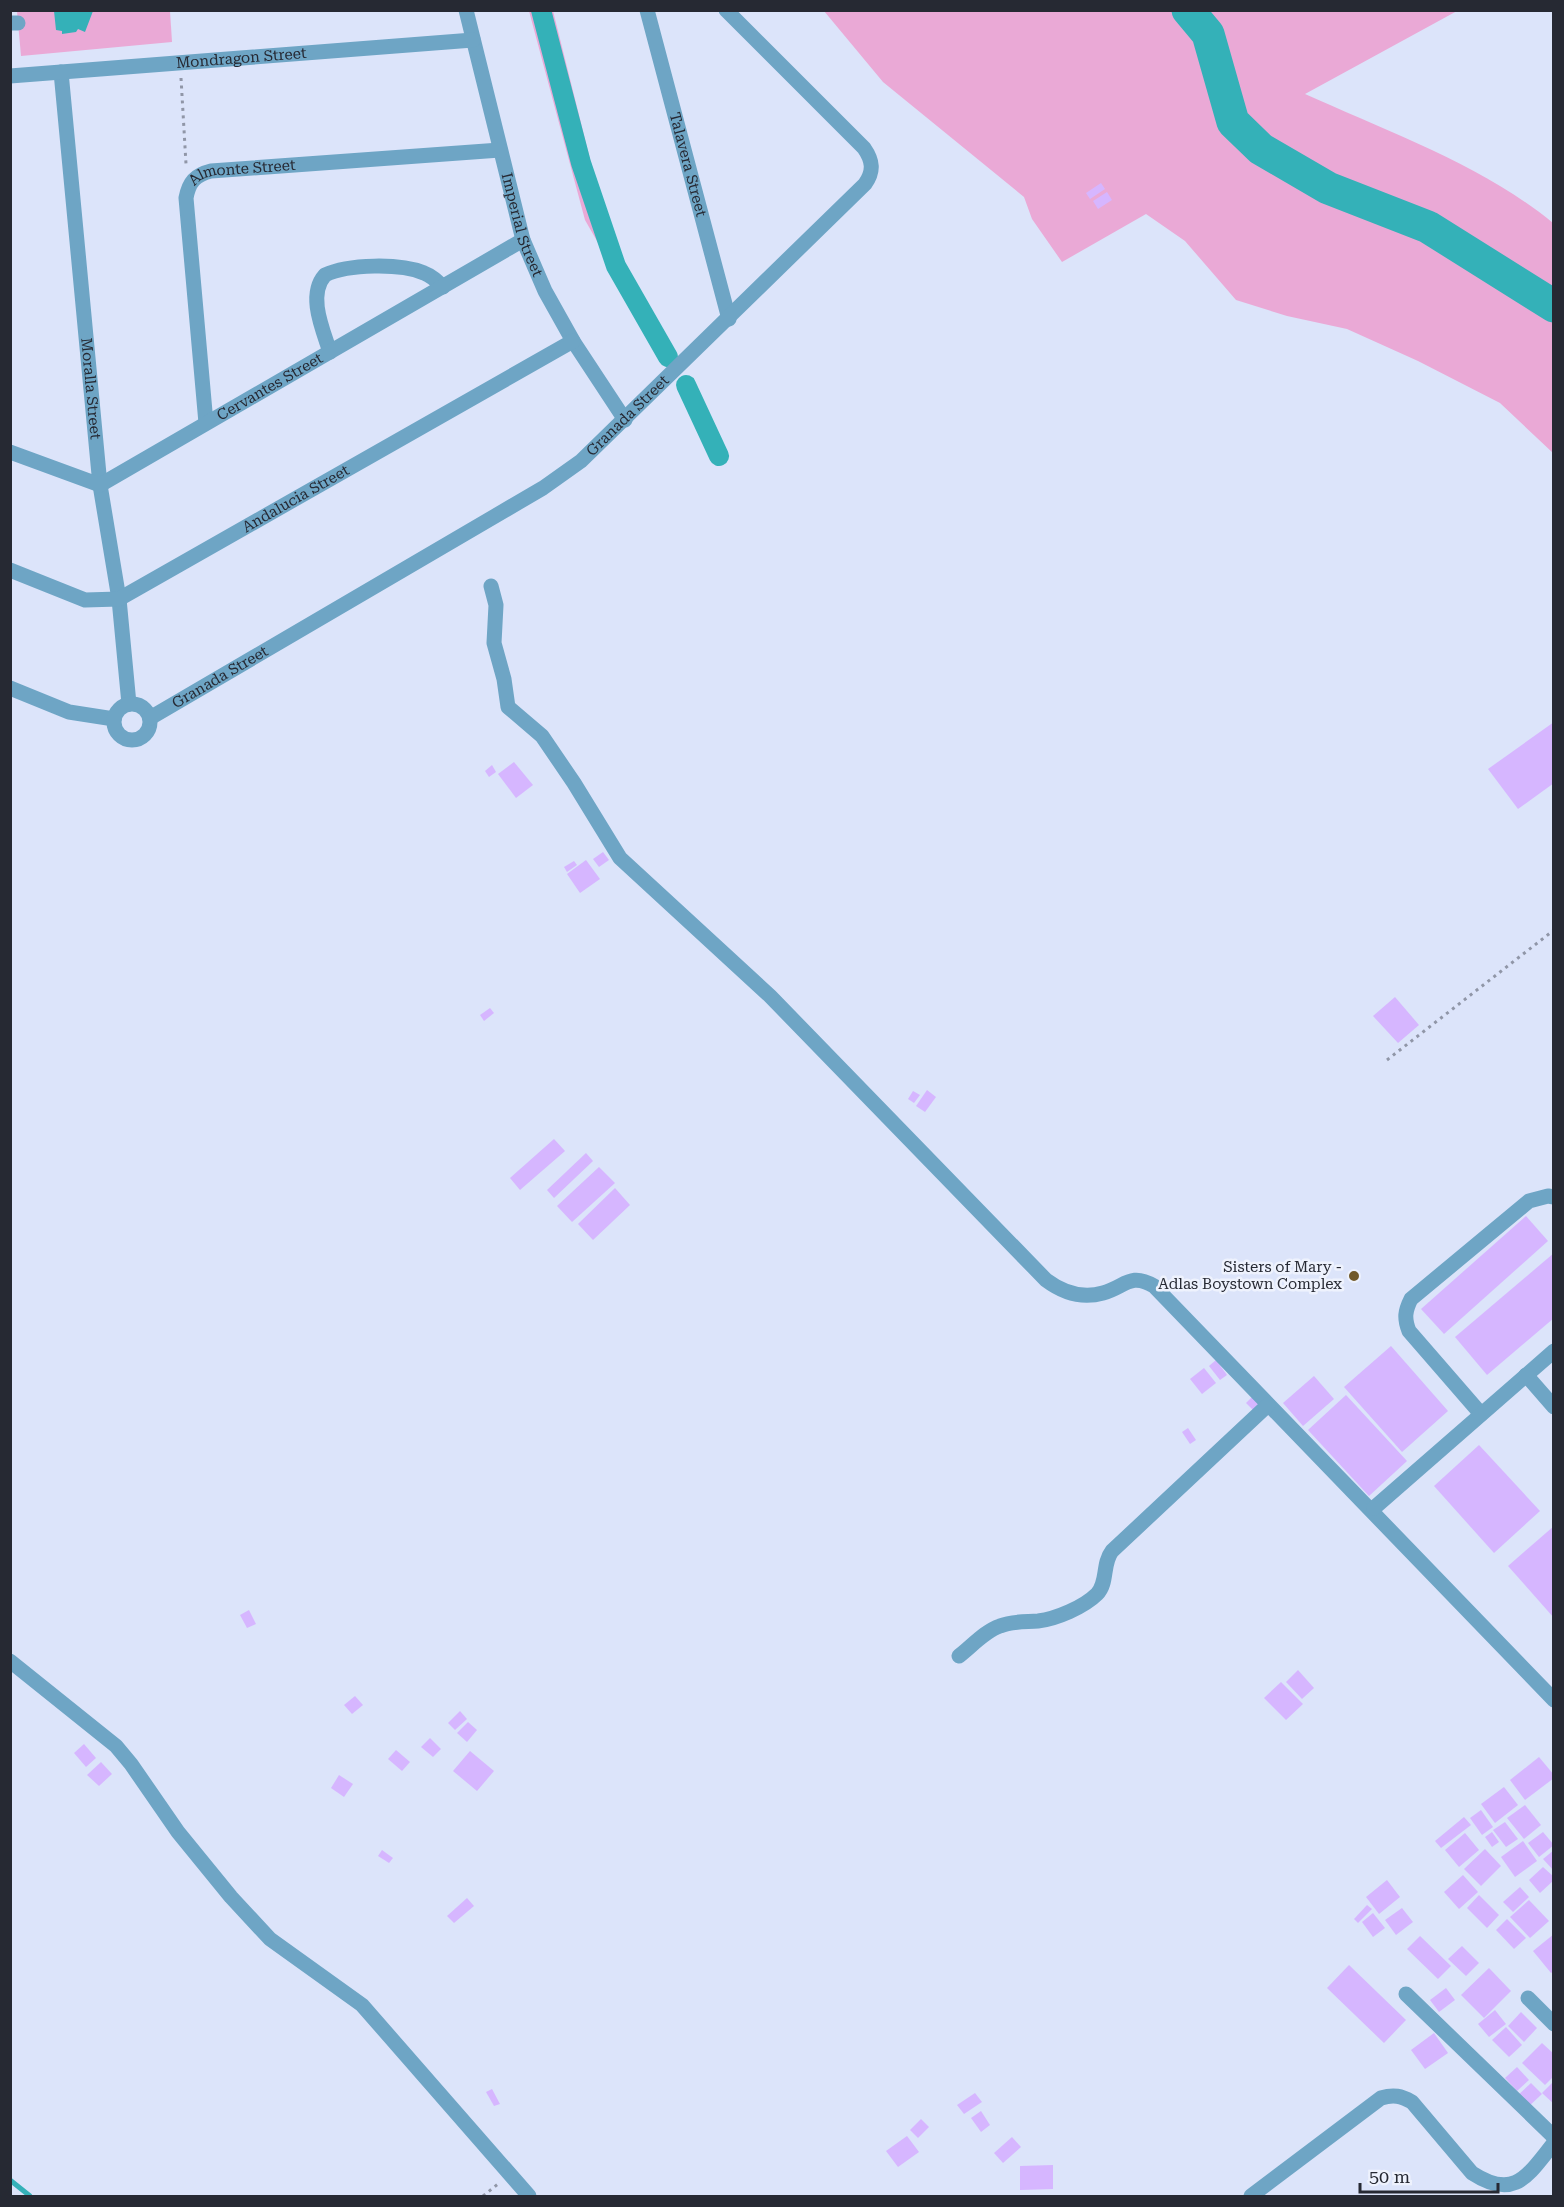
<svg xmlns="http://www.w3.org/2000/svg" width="1564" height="2207" viewBox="0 0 1564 2207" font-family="'Roboto Serif',serif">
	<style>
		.green { fill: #eaa9d6 }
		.water { fill: #34b1b8 }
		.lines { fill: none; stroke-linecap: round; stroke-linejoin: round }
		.stream { stroke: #34b1b8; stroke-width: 5 }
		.canal { stroke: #34b1b8; stroke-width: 20 }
		.river { stroke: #34b1b8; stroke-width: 33 }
		.building { fill: #d6b6ff }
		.path { stroke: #9096a7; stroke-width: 3; stroke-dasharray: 3 4.5; stroke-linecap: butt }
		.minor { stroke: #6ea5c5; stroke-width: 15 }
		.poi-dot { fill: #715929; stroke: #eef2fd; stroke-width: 2 }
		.labels { text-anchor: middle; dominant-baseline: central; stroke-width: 5; stroke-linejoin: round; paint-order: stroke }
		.street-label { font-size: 15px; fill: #262933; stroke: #eef2fd }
		.poi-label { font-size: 15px; fill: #262933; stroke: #eef2fd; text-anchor: end }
	</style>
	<rect width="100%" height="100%" fill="#dce4fa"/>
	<g class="green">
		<path d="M17,11H170L172,42L21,56Z"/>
		<path d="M529,11H553L590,159L621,265L672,352L665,360L585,220Z"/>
		<path d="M824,11H1457L1305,94C1387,131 1484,166 1553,223V453L1500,403L1418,361L1347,329L1287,316L1236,300L1185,241L1146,214L1062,262L1032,219L1024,197L883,82Z"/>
	</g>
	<path class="water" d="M54,11V10L93,11L85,32L78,29L76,32L62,34V31L56,30Z"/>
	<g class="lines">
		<path class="stream" d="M10,2180L30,2196"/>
		<g class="canal">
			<path d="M541,10L581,163L616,266L668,357"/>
			<path d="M686,385L719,456"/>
		</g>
		<path class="river" d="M1188,10L1208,34L1233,122L1261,149L1328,188L1428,227L1554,306"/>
	</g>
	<g class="building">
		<path d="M1101,183L1105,189L1090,199L1086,193Z"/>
		<path d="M1107,192L1112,200L1098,209L1093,201Z"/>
		<path d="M1554,722V783L1518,809L1488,769Z"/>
		<path d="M514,762L533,785L516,798L498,774Z"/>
		<path d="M492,765L496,772L489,777L485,771Z"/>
		<path d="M603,852L609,860L599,867L593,859Z"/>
		<path d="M586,860L600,879L580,893L567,874Z"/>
		<path d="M574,861L577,865L567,872L564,867Z"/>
		<path d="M1395,997L1419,1025L1398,1043L1373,1016Z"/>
		<path d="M490,1008L494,1013L484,1021L480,1015Z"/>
		<path d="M927,1090L936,1097L925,1112L916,1106Z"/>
		<path d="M913,1091L920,1095L914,1103L908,1099Z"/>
		<path d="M554,1139L565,1151L520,1190L510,1178Z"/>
		<path d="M586,1153L593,1161L554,1198L547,1190Z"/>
		<path d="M599,1167L615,1183L572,1222L557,1206Z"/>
		<path d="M615,1188L630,1205L593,1240L578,1224Z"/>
		<path d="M1526,1216L1548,1241L1444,1334L1421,1309Z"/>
		<path d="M1554,1253V1318L1487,1375L1455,1337Z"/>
		<path d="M1391,1346L1448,1411L1402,1452L1344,1387Z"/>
		<path d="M1216,1360L1227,1375L1220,1380L1209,1366Z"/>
		<path d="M1204,1368L1216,1383L1202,1394L1190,1379Z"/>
		<path d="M1314,1376L1334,1399L1303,1426L1283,1403Z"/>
		<path d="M1346,1395L1407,1461L1369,1496L1308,1430Z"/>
		<path d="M1253,1396L1263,1406L1256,1413L1246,1403Z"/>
		<path d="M1188,1428L1196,1440L1190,1444L1182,1432Z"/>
		<path d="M1479,1445L1540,1511L1494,1553L1434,1486Z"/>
		<path d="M1554,1526V1618L1508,1566Z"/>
		<path d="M249,1610L256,1624L247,1628L240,1615Z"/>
		<path d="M1298,1670L1314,1688L1302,1699L1286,1682Z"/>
		<path d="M1281,1682L1303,1704L1286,1720L1264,1698Z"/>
		<path d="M355,1696L363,1705L352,1714L344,1705Z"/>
		<path d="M460,1711L467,1719L455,1730L448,1723Z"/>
		<path d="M468,1722L477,1730L467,1742L457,1733Z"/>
		<path d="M430,1738L441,1749L433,1757L421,1747Z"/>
		<path d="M84,1744L96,1758L86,1767L74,1753Z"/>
		<path d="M396,1750L410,1762L402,1771L388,1759Z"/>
		<path d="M470,1751L494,1771L477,1791L453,1771Z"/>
		<path d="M1539,1757L1554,1775V1778L1525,1800L1510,1780Z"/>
		<path d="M101,1762L112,1774L99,1786L87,1775Z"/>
		<path d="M339,1775L353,1784L344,1797L331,1788Z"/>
		<path d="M1504,1787L1518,1805L1495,1823L1481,1804Z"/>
		<path d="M1525,1805L1541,1825L1524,1839L1507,1818Z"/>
		<path d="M1481,1810L1493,1827L1482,1835L1470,1818Z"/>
		<path d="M1464,1817L1471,1825L1441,1848L1435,1841Z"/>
		<path d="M1505,1822L1518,1839L1506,1847L1493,1830Z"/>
		<path d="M1492,1832L1499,1842L1492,1847L1485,1837Z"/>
		<path d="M1543,1832L1554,1845L1539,1857L1528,1843Z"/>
		<path d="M1465,1833L1479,1850L1459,1867L1445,1850Z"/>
		<path d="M1523,1841L1537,1861L1515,1877L1501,1857Z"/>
		<path d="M1485,1849L1501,1866L1481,1886L1464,1869Z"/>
		<path d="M382,1850L393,1858L389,1863L378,1856Z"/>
		<path d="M1554,1850V1871L1543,1859Z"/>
		<path d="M1543,1867L1554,1877V1880L1540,1893L1529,1880Z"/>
		<path d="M1463,1875L1478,1892L1459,1909L1444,1892Z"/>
		<path d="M1387,1880L1400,1897L1379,1914L1366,1897Z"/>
		<path d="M1520,1887L1529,1897L1513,1912L1503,1902Z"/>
		<path d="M1479,1895L1499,1915L1487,1928L1467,1908Z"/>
		<path d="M467,1898L474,1906L454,1923L447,1916Z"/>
		<path d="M1529,1900L1549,1921L1530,1938L1510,1917Z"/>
		<path d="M1367,1905L1372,1909L1358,1923L1354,1919Z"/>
		<path d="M1402,1908L1413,1922L1396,1935L1385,1920Z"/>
		<path d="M1373,1913L1385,1928L1373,1937L1362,1922Z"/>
		<path d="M1507,1919L1526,1938L1514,1949L1496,1930Z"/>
		<path d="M1554,1934V1971L1551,1973L1533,1951Z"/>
		<path d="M1420,1936L1451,1966L1438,1979L1407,1949Z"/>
		<path d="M1462,1946L1479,1963L1466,1976L1448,1959Z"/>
		<path d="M1349,1965L1406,2020L1384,2043L1327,1988Z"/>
		<path d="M1489,1968L1511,1991L1484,2018L1461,1995Z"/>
		<path d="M1446,1988L1455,2000L1439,2012L1430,2000Z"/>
		<path d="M1495,2010L1506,2024L1489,2037L1478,2024Z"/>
		<path d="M1521,2012L1537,2028L1524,2042L1508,2026Z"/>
		<path d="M1506,2027L1522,2045L1509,2057L1492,2040Z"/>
		<path d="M1434,2033L1448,2053L1425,2069L1411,2050Z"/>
		<path d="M1542,2043L1554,2054V2076L1545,2085L1522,2063Z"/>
		<path d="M1517,2067L1529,2080L1517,2091L1505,2078Z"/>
		<path d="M1554,2081V2104L1542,2093Z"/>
		<path d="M1531,2083L1542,2094L1527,2108L1516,2097Z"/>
		<path d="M492,2089L500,2104L494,2106L486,2092Z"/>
		<path d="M975,2093L982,2102L964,2114L957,2105Z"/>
		<path d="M981,2111L990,2125L981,2132L971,2118Z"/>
		<path d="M921,2119L929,2127L918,2138L910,2130Z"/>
		<path d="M907,2136L919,2152L898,2167L886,2151Z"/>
		<path d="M1012,2137L1021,2147L1003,2163L994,2153Z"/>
		<path d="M1053,2165V2189L1020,2190V2166Z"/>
	</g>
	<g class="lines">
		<g class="path">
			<path d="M181,78L186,164"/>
			<path d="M1387,1060L1554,930"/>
			<path d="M483,2196L498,2184"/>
		</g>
		<g class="minor">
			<path id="s1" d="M466,10L523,240L545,291L573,341L625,420"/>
			<path id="s2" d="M647,10L729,319"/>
			<path d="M10,23H18"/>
			<path id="s3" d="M61,72L100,485L119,599L129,704"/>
			<path id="s4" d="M10,76L473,40"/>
			<path d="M330,352C323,330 307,295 325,275C348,264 400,263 424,273C432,276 437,281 443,287"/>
			<path id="s5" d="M206,423L186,198C189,182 195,175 211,171L500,150"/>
			<path id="s6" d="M10,452L100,485L523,240"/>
			<path id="s7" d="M10,570L85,600L119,599L573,341"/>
			<path d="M491,586L496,605L494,643L504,679L508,707L542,736L574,783L620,858L770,996L1046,1280C1062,1292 1082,1299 1103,1293C1125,1287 1130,1272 1154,1286L1554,1700"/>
			<path d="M10,688L69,712L114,719"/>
			<circle cx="132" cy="722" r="18"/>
			<path id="s8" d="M150,718L543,488L581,461L865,184C874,171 873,161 864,148L726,10"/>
			<path d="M1526,1375L1554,1407"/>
			<path d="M1481,1414L1409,1331C1404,1318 1405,1311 1411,1299L1529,1201L1548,1196L1554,1197"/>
			<path d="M1374,1508L1554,1351"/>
			<path d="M959,1656C972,1646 985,1631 1000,1626C1012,1621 1025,1622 1038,1621C1056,1619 1084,1607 1097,1594C1108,1583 1102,1564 1112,1551L1268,1405"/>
			<path d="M10,1661L116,1746L131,1764L178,1832L231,1897L270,1939L362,2005L529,2196"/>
			<path d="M1406,1994L1554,2137"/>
			<path d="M1528,1998L1554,2024"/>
			<path d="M1251,2196L1381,2098C1394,2094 1401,2096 1412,2102L1472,2173C1515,2201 1528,2175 1554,2143"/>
		</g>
	</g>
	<circle class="poi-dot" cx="1354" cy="1276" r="6"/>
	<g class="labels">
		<g class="street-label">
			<text stroke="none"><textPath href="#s4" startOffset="232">Mondragon Street</textPath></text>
			<text stroke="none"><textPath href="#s2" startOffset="160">Talavera Street</textPath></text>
			<text stroke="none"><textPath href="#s5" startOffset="296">Almonte Street</textPath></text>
			<text stroke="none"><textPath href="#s1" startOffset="222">Imperial Street</textPath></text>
			<text stroke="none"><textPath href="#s6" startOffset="292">Cervantes Street</textPath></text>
			<text stroke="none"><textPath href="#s3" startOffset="318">Moralla Street</textPath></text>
			<text stroke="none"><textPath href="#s8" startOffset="567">Granada Street</textPath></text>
			<text stroke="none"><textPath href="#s7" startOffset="318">Andalucia Street</textPath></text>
			<text stroke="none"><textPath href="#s8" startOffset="81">Granada Street</textPath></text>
		</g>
		<g class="poi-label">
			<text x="1342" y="1267">Sisters of Mary -<tspan x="1342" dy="17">Adlas Boystown Complex</tspan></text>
		</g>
	</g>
	<rect width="1564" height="2207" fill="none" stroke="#262933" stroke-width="24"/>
	<path d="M1360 2183v9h138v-9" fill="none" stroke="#262933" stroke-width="3"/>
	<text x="1369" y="2183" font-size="18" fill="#262933" stroke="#eef2fd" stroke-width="4.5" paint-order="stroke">50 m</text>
</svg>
